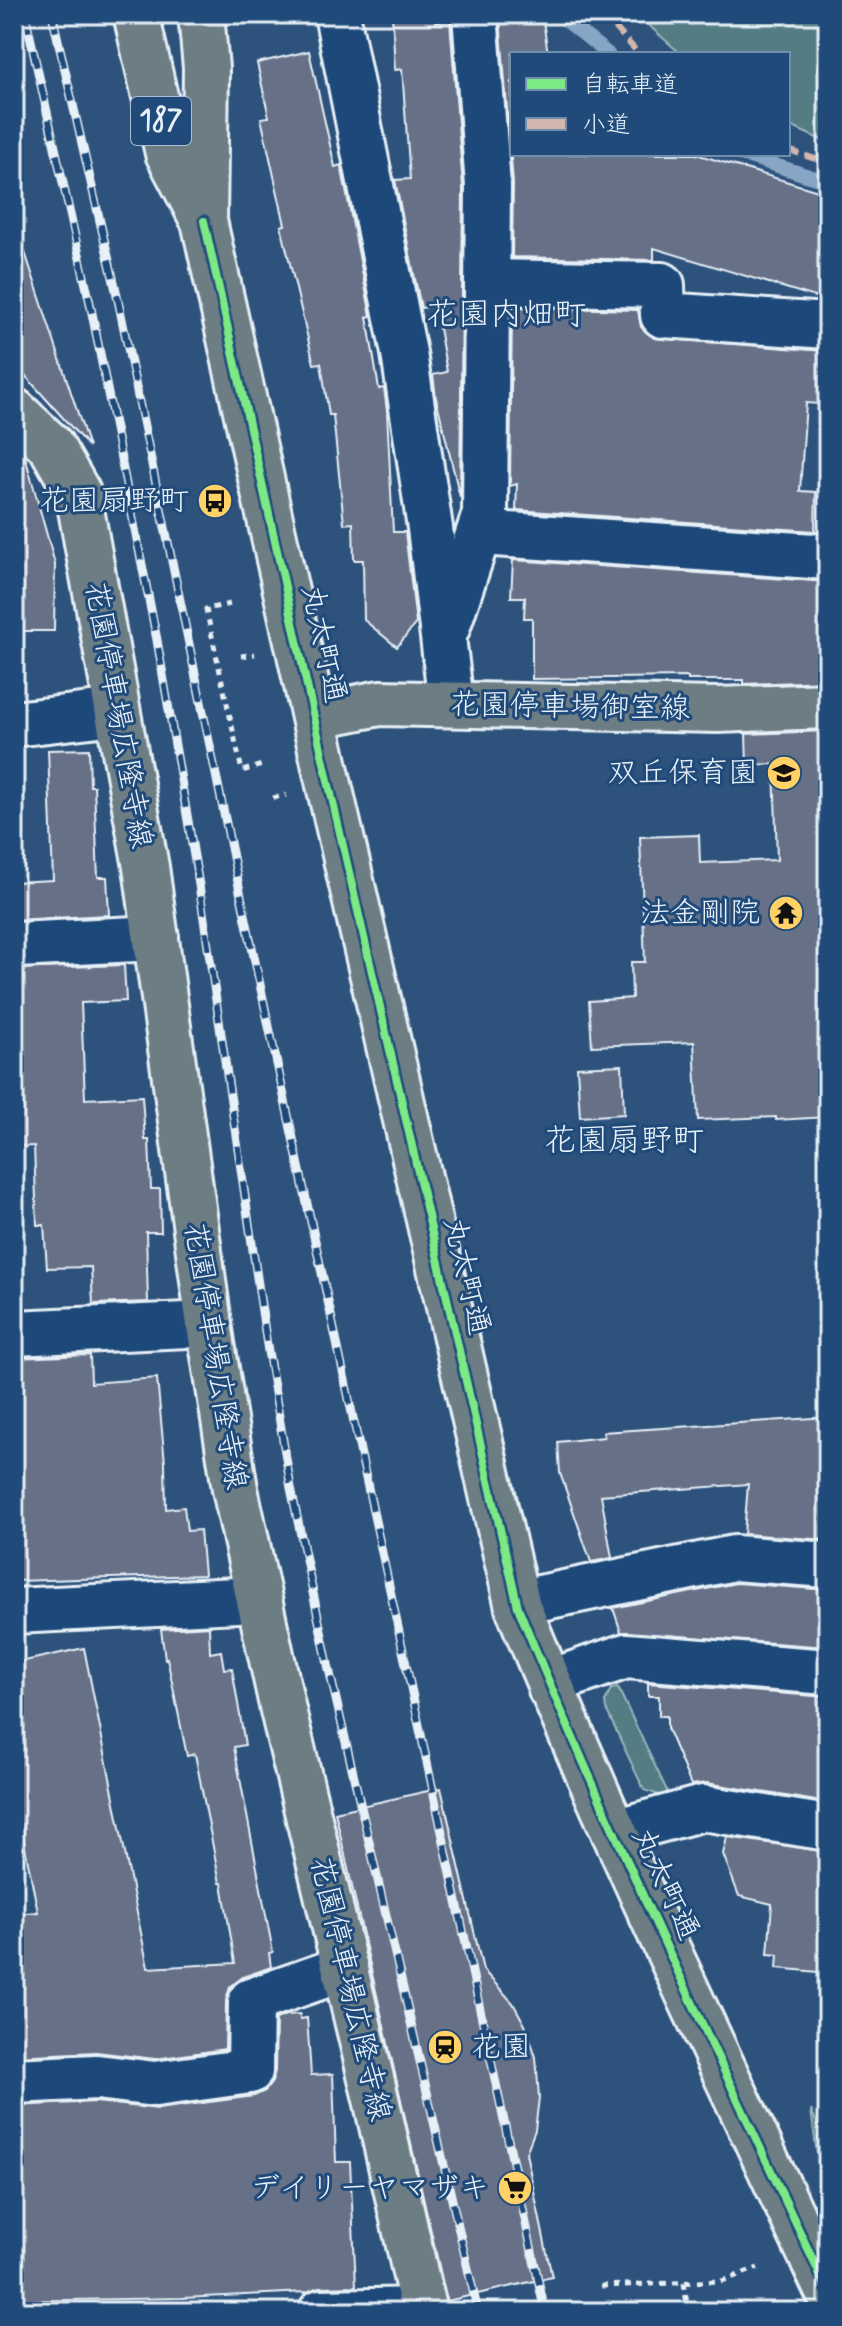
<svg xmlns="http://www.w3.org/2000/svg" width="842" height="2326" viewBox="0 0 842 2326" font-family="Mynerve,'Klee One',sans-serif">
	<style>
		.green { fill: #527c83; stroke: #9db6be; stroke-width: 2 }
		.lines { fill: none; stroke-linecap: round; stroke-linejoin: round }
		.stream { stroke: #87a5c4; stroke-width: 14 }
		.building { fill: #667086; stroke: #e8f1f8; stroke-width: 2 }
		.minor-casing { stroke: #e8f1f8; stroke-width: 50 }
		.major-casing { stroke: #e8f1f8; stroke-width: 50 }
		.path { stroke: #e8f1f8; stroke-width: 5; stroke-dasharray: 6 6; stroke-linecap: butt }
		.minor { stroke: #1f4a7a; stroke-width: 44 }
		.major { stroke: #6d7d84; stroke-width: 44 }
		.rail-casing { stroke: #e8f1f8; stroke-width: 9 }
		.rail { stroke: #1f4a7a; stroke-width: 6; stroke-dasharray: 18; stroke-linecap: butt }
		.quiet { stroke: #d1b7ad; stroke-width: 6; stroke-dasharray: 12 6; stroke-linecap: butt }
		.cycleway-casing { stroke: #1f4a7a; stroke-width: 13 }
		.cycleway { stroke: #7ce984; stroke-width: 8 }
		.labels { text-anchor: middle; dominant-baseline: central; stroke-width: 6; stroke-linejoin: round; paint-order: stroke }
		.shield { fill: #1f4a7a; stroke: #acbfd2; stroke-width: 2 }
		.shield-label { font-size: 28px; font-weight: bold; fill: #e8f1f8 }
		.poi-label { font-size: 30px; fill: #e8f1f8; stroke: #1f4a7a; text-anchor: end }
		.street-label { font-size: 30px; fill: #e8f1f8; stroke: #1f4a7a }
		.neighbourhood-label { font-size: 32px; fill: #e8f1f8; stroke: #1f4a7a }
	</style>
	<rect width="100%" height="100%" fill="#2d527c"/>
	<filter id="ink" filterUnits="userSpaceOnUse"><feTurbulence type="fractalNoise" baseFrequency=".0125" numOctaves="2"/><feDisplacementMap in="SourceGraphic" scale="16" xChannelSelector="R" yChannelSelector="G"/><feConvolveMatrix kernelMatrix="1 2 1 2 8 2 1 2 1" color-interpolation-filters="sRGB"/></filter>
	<g filter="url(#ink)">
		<g class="green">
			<path d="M636,14H828V143L788,125V54H681Z"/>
			<path d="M618,1688L669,1795L662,1796L644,1790L606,1709L605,1702L611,1689Z"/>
			<path d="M811,2110L828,2147V2186L819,2169Z"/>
		</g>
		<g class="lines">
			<g class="stream">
				<path d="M558,14L608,54"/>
				<path d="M740,154L828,182"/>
			</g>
		</g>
		<g class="building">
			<path d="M392,14H435L436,22L450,21L463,187L460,497L436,398L433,375L447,372L435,306L421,308L395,180L410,179L402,69L395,70Z"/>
			<path d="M542,14L548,54H512V154H696L828,194V301L654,248V260L512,257L513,184L500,19Z"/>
			<path d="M309,51L335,167L341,165L371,316L367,317L379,389L384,388L387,411L393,532H405L416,623L397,647L364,620L363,560H354L353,523L344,524L333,415H329L321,363L314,364L281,226L285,225L261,118L269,117L257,63Z"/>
			<path d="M21,240L56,347L89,447L14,363V242Z"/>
			<path d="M512,307L638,310L641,327L654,338L824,351L820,404L806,403L800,491L816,492L815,531L516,510L517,484L510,486Z"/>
			<path d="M25,456L55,564L54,631H14V457Z"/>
			<path d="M513,560L828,582V681L744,684V680H688V677L532,679V618H524L525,597H511Z"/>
			<path d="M828,731V1117L776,1120V1117L698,1120L694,1042L592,1046L589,1001L632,998L631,962H645L640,837L699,835L700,863L777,860L774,764L747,765L746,734Z"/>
			<path d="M89,749L90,786H94L98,877H107L109,915L14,920V882L53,880L48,750Z"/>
			<path d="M124,965L126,1001L81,1003L85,1099L142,1096L145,1140H149L151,1189H160L161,1232H146L148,1302L93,1304L91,1267L47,1268L44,1225H37L34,1146L14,1147V969Z"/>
			<path d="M622,1065L624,1114L580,1117L577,1067Z"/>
			<path d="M90,1355L91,1383L157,1378L165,1463L166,1509L184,1507L187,1531L200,1530L204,1575L16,1581L14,1358Z"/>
			<path d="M828,1417V1540L744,1534L748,1484L601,1495L612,1558L591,1562L560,1473L558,1442L604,1437L603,1432Z"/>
			<path d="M736,1583L828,1590V1647L621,1632L613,1608Z"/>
			<path d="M209,1626L210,1653L221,1651L224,1669L232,1668L245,1745L234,1747L273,1952L269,1953L271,1967L243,1977L230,1987L226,2001L225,2049L155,2059L96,2052L14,2056V1914L38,1912L14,1792V1688L24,1685L20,1662L84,1648L148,1968L235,1963L222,1883H220L195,1754L187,1756L167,1658L165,1659L161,1629Z"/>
			<path d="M648,1683L828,1697V1803L707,1783L691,1785L667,1728V1716H659V1696H648Z"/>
			<path d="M441,1788L483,1970L513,2003L526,2027L536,2057L539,2098L535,2130L526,2153L552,2277L447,2301L335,1812Z"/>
			<path d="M727,1837L828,1852V1973L777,1968L778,1955L768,1954L772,1904L739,1896L723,1854Z"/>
			<path d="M300,2014V2019L307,2018L311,2075L333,2074L336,2162H350L356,2286L320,2287L307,2292L183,2298L14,2301V2106L96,2102L158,2109L254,2096L265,2091L272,2082L275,2071L276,2019L286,2015Z"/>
		</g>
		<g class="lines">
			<g class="minor-casing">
				<g id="minor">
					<path d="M337,14L404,353L430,528L451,704"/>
					<path d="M487,282L662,285L663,315L828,326"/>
					<path d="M480,533L828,557"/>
					<path d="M447,628L485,514L488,186L475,14"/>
					<path d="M14,724L116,712"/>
					<path d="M17,945L156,938"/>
					<path d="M14,1333L209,1324"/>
					<path d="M518,1607L540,1598L734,1558L828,1565"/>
					<path d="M14,1611L258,1599"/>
					<path d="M551,1689L568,1676L626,1656L828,1672"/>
					<path d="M614,1832L703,1808L828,1828"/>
					<path d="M14,2081L97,2077L155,2084L250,2071L251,2001L345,1968"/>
					<path d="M321,2312L423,2310"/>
				</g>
			</g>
			<g class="major-casing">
				<g id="major">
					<path d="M136,14L168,153L201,216"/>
					<path d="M201,14L206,68L204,221L329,785L518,1607C612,1839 722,2065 828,2292"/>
					<path d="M14,411L51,446L78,493L146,867L209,1324L235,1489L283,1710L376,2099L424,2312"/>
					<path d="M314,716L380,703L717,710L828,706"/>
				</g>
			</g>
			<g class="path">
				<path d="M230,604L206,609L242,771L265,764"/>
				<path d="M241,656L255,654"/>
				<path d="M273,798L286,795"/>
				<path d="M684,2283L688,2312"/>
				<path d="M601,2286L722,2281L758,2268"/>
			</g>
			<use href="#minor" class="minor"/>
			<use href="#major" class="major"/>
			<g class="rail-casing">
				<g id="rail">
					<path d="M25,14L90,303L157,640L199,885L267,1345L291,1488L329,1669L478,2312"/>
					<path d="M52,14L117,295L241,896L545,2312"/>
				</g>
			</g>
			<use href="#rail" class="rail"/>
			<g class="quiet">
				<path d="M603,14L639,54"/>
				<path d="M788,150L828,163"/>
			</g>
			<g class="cycleway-casing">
				<path id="cycleway" d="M204,221L329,785L518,1607C612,1839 722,2065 828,2292"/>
			</g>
			<use href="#cycleway" class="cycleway"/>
		</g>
	</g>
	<defs>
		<g id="bus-disc" transform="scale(1.8)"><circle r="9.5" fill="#ffd166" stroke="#1f4a7a"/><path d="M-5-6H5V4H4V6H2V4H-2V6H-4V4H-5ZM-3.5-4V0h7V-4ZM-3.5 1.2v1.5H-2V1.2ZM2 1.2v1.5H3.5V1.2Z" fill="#111"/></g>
		<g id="school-disc" transform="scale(1.8)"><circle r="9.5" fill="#ffd166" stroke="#1f4a7a"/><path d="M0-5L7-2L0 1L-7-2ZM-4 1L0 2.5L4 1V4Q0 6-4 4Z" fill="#111"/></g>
		<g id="temple-disc" transform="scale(1.8)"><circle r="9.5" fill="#ffd166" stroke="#1f4a7a"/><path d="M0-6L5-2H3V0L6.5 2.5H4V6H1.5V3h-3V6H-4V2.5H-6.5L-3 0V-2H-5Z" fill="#111"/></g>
		<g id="station-disc" transform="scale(1.8)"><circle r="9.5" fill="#ffd166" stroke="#1f4a7a"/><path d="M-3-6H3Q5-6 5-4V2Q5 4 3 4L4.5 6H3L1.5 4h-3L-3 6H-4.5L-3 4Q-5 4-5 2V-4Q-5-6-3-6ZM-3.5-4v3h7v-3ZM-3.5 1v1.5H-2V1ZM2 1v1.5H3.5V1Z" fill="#111"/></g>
		<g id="supermarket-disc" transform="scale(1.8)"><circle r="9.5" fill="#ffd166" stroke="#1f4a7a"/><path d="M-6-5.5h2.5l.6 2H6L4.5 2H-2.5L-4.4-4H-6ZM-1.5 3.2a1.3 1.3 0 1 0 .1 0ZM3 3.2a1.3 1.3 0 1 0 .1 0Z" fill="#111"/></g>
	</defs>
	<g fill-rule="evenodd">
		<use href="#bus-disc" x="215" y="501"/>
		<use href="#school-disc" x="784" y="773"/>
		<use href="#temple-disc" x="786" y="913"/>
		<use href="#station-disc" x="445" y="2047"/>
		<use href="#supermarket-disc" x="515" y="2188"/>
	</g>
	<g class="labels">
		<rect class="shield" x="131" y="97" width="60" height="48" rx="6"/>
		<g class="shield-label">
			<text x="161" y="121">187</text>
		</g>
		<g class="poi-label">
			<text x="189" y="501">花園扇野町</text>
			<text x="758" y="773">双丘保育園</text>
			<text x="760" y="913">法金剛院</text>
			<text x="471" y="2047" text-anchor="start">花園</text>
			<text x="489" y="2188">デイリーヤマザキ</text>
		</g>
		<g class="street-label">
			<text transform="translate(323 644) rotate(78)">丸太町通</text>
			<text transform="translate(570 707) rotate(1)">花園停車場御室線</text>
			<text transform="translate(118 715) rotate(80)">花園停車場広隆寺線</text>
			<text transform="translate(466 1276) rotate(77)">丸太町通</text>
			<text transform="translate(215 1356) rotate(81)">花園停車場広隆寺線</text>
			<text transform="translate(665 1884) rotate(65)">丸太町通</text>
			<text transform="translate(350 1989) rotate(77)">花園停車場広隆寺線</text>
		</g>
		<g class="neighbourhood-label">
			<text x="506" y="315">花園内畑町</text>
			<text x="624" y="1141">花園扇野町</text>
		</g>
	</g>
	<rect width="842" height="2326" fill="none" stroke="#1f4a7a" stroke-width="48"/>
	<rect x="24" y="24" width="794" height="2278" fill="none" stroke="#e8f1f8" stroke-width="3" filter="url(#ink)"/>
	<rect x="510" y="52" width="280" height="104" fill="#1f4a7a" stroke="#6f8dac" stroke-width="2"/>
	<rect x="526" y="78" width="40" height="12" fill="#7ce984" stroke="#6f8dac" stroke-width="2"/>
	<text x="582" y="92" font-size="24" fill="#e8f1f8">自転車道</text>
	<rect x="526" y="118" width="40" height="12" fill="#d1b7ad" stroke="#6f8dac" stroke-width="2"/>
	<text x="582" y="132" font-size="24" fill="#e8f1f8">小道</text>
</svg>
